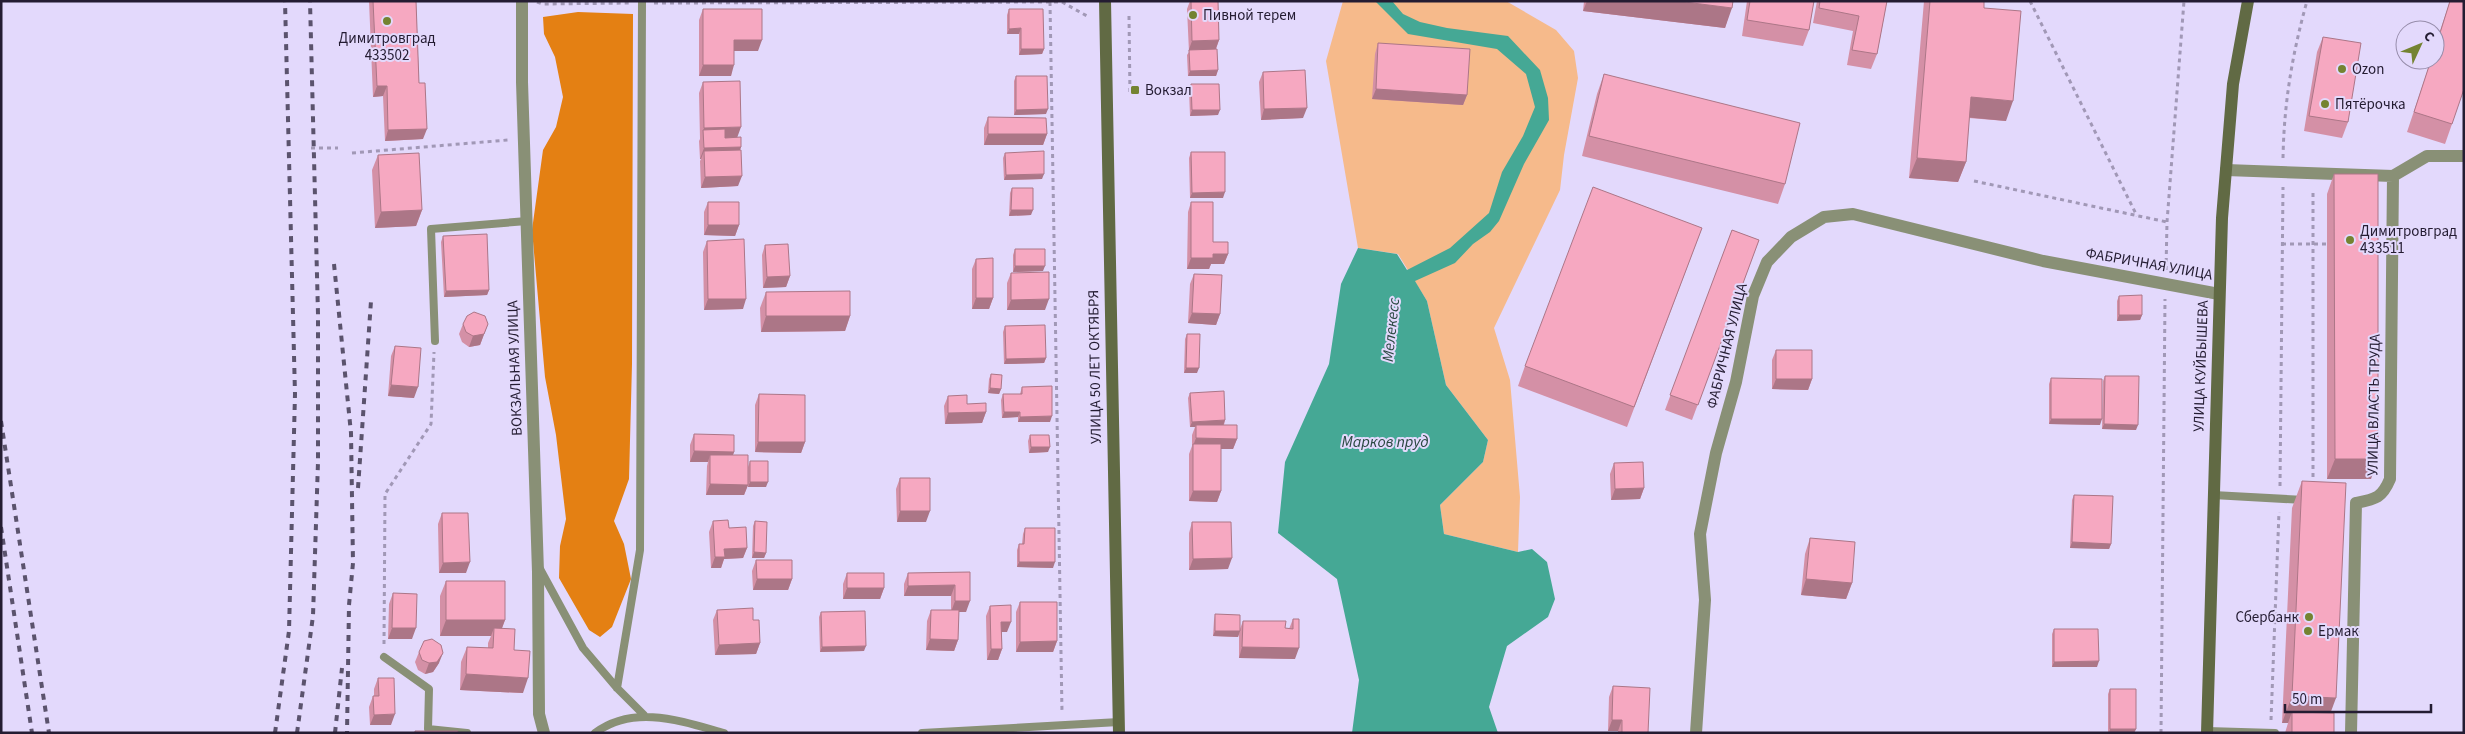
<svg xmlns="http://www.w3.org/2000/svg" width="2465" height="734" font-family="'Source Sans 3',sans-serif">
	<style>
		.green { fill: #f6ba8b }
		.forest { fill: #e48013 }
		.water { fill: #45a895 }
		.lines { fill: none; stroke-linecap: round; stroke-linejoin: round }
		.path { stroke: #a198b6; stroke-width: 3; stroke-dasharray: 4 4; stroke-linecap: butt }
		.lane { stroke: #899076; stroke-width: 8 }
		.street { stroke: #899076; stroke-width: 12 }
		.secondary { stroke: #616a44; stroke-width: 12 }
		.rail { stroke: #5b536d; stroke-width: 4; stroke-dasharray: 6 6; stroke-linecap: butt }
		.wall { fill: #d490a6 }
		.shaded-wall { fill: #ac7687 }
		.building { fill: #f6a8c1; stroke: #ac7687 }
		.poi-dot { fill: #748331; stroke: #e3d9fc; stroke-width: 2 }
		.labels { text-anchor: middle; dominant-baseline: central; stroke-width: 4; stroke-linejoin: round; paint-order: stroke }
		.poi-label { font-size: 15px; fill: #241c32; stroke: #e3d9fc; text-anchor: start }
		.street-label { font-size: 15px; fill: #241c32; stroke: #e3d9fc }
		.water-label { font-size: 16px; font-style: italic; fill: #2b4942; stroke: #e3d9fc }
	</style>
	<rect width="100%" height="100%" fill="#e3d9fc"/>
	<path class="green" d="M1343,1H1506L1556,30L1574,51L1578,78L1564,155L1560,190L1494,328L1510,380L1520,497L1518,552L1444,534L1440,505L1483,462L1488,440L1446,385L1427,301L1398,254L1358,248L1326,61Z"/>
	<path class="forest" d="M578,12L633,14L632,364L629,479L614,521L624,544L631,579L612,627L600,637L589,630L559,578L560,546L566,519L556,435L545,377L532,230L543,150L556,127L563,97L555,57L544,34L543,17Z"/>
	<path class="water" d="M1375,1H1392L1403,14L1420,22L1447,28L1508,36L1540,70L1548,98L1549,120L1524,164L1499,221L1490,232L1473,244L1455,263L1415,281L1427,301L1446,385L1488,440L1483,462L1440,505L1444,534L1518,552L1532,549L1547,562L1555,599L1548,617L1507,646L1489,707L1498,733H1352L1359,680L1337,579L1278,533L1285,462L1329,364L1341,284L1358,248L1397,254L1407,270L1450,248L1489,213L1502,172L1523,136L1535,107L1526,74L1497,49L1408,34Z"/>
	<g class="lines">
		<path class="path" d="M2030,1L2137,216
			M537,2L543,4L631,3
			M1050,2L1062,712
			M654,3L1062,2L1087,16
			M1129,16L1130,96
			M311,148H338
			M352,153L508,140
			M2283,158C2284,103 2292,55 2307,1
			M1974,181L2167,222
			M2282,244H2327
			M2166,270L2167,222L2184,1
			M2313,485V189
			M2280,486L2283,187
			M384,644L385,494L431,424L434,352
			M2271,720L2279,512
			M2161,733L2165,299"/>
		<path class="lane" d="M435,341L431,229L527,221
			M2213,495L2304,500
			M540,569L583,648L617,688L644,715
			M384,657L429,689L428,729L467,733
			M617,688L640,550L642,1
			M2207,731L2275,733
			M595,733C634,704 681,721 724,733
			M922,733L1119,722"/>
		<path class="street" d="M522,1V82L538,572L539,714L544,733
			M2226,170L2393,176L2427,156H2464
			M1696,733L1705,600L1700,534L1716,453L1736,382L1753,296L1767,262L1791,237L1824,217L1853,214L2043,261L2219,294
			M2351,733L2356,503C2376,499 2382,498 2390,479L2393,176"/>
		<path class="secondary" d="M1105,1L1119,733
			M2207,733L2222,218L2233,84L2248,1"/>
		<path class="rail" d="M334,264L351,433L353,563L349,605L347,733
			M1,421L49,733
			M358,488L371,301
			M1,527L32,733
			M275,733L289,631L295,394L285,1
			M297,733L313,616L318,462V314L310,1
			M335,733L342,668"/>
	</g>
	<path class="wall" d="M369,1H416L419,83L423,139L385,141L383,96L373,97Z
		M1190,1H1218L1219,40L1216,49L1218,70L1216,76H1188L1187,55L1189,52L1187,9Z
		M1584,1H1733L1725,28L1583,11Z
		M1747,1H1814L1809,30L1803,46L1742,36Z
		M1817,1H1887L1877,54L1871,69L1847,65L1853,31L1813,23Z
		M1924,1H1984V8L2006,121L1969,118L1966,162L1958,182L1909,178Z
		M2450,1H2464L2452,124L2445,144L2407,132L2431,60H2435V46Z
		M703,9L758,51H734L731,76H699V20Z
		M1009,9L1044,49L1042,54L1019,55V34H1007V15Z
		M2323,37L2348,122L2342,138L2304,131L2317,52Z
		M1378,43L1467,95L1463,105L1372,99L1375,54Z
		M1263,72L1303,118L1261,120L1259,82Z
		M1604,74L1785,184L1778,204L1582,156L1597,94Z
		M1016,76L1046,114L1014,115V81Z
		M703,82L737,137L741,147L740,150L738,186L701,188L700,161L701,159H700L699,141L700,139L699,93Z
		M1191,84L1218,115L1190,116L1189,90Z
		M988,117L1047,134L1043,145H984V128Z
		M1191,152L1223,198H1190L1189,158Z
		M1005,153L1042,179L1004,180L1003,158Z
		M378,155L422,210L416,226L375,228L372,170Z
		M2334,174L2371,479H2327V194Z
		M1012,188L1031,215L1009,216L1010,193Z
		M708,202L739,225L735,236L704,235V212Z
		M1191,202L1213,242L1228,254L1224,264H1211L1209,269H1187L1188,212Z
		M1702,228L1627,427L1518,386L1525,366Z
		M1732,230L1759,240L1692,420L1665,410Z
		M443,236L489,290L487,295L444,297L441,242Z
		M707,241L743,309L704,310L703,252Z
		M765,245L790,276L786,287L763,288L762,255Z
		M1015,249L1043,271L1013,272V255Z
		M976,259L993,298L989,309H972V269Z
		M1011,273L1045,310H1007V283Z
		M1194,274L1220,314L1216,325L1188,323L1190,284Z
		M766,292L850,316L845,331L761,332L760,308Z
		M2119,296L2142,315L2140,320L2117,321V301Z
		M463,324L484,334L480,345L469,347L462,342L459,334Z
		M1005,326L1046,358L1044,363L1004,364L1003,332Z
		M1187,334L1197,373H1184L1185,339Z
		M395,346L414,398L388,396L391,356Z
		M1776,350L1812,379L1808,390L1772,389V360Z
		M991,374L1001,389L999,394L988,393L989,379Z
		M2105,376L2136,430L2102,429L2103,381Z
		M2051,378L2100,425L2049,424V384Z
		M1022,387L1050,422H1018V417L1002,418L1001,400L1003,394H1020Z
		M1190,393L1225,420L1224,425L1237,439L1233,449H1221V491L1217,502L1189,501V454L1192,446V435L1195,427H1190L1188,398Z
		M759,394L805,442L801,453L755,452V405Z
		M948,396L986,412L982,423L945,424L944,406Z
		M694,434L734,452L733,455L748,485L744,495H706L707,466L708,462H690V445Z
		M1030,435L1048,452L1029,453L1028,441Z
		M750,461L766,487H748V467Z
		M1614,463L1644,488L1640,499L1611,500L1610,474Z
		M900,478L926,522H897L896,489Z
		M2302,481L2330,713L2334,733H2285L2288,723H2282L2292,508Z
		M2074,495L2111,544L2109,549L2070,548L2072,500Z
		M442,513L466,573H439L438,524Z
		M713,521L729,528L747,548L743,558L724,559L721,568H711L709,532Z
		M755,521L766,553L764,558H752L753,526Z
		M1192,522L1228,569L1189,570V533Z
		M1025,528L1053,568L1017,567V550L1019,544H1022L1023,534Z
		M1810,538L1852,583L1846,599L1801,595L1805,554Z
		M756,560L792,579L788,590H753L752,571Z
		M970,572L966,612H959L958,640L954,651L926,650L927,621L931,610H951V596H904V584L908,573Z
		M847,573L884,588L880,599H843V584Z
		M446,581L505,620L502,628L514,650L523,693L460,690L461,662L467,647L488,648V643L491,636H440V596Z
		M393,593L412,639H388L389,604Z
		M1020,602L1057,641L1053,652H1016V612Z
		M990,606L1007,632H1002V649L998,660H987L986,616Z
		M717,610L753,620L760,643L756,654L715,655L713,620Z
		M821,612L864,651L820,652L819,617Z
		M1215,614L1240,629L1243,621L1285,628L1289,629L1293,619L1295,659L1239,658V634L1238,637L1213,636L1214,620Z
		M2054,629L2097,667H2052V634Z
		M419,652L439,663L433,672L425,674L418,670L415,662Z
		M378,678L391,725H370L369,707L373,696H374V689Z
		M1613,686L1648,733H1618V731H1608L1609,697Z
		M2110,689L2136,729L2134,733H2108V694Z"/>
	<path class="shaded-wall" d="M1587,1H1677L1732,8L1725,28L1583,11Z
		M1021,28L1019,34H1007L1009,29Z
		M734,40H762L758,51H731Z
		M1219,40L1215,51L1189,50L1188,52L1192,41Z
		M1021,49H1044L1042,54L1019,55Z
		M703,65H734L731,76H699Z
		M1218,70L1216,76H1188L1190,71Z
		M377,86H387L383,96L373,97Z
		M1376,89L1467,95L1463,105L1372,99Z
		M1971,97L2013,101L2006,121L1964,117Z
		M1307,108L1303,118L1261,120L1264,109Z
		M1048,109L1046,114L1014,115L1016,110Z
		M1192,110H1220L1218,115L1190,116Z
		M741,127L737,138L704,139L703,131L704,128Z
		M427,129L423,139L385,141L388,130Z
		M988,134H1047L1043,145H984Z
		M741,147L737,158L704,151L701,159H700L704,148Z
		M1917,158L1966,162L1958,182L1909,178Z
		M1044,174L1042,179L1004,180L1006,175Z
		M742,176L738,186L701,188L705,177Z
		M1225,192L1223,198H1190L1192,193Z
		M422,210L416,226L375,228L381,212Z
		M1011,210H1033L1031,215L1009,216Z
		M708,225H739L735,236L704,235Z
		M1213,254H1228L1224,264H1211L1209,269H1187L1191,258Z
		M1015,266H1045L1043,271L1013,272Z
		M790,276L786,287L763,288L767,277Z
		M489,290L487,295L444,297L446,291Z
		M976,298H993L989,309H972Z
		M708,299H746L743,309L704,310Z
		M1049,299L1045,310H1007L1011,300Z
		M1192,313L1220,314L1216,325L1188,323Z
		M2119,315H2142L2140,320L2117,321Z
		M766,316H850L845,331L761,332Z
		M488,324L480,345L469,347L473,336Z
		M1046,358L1044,363L1004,364L1006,359Z
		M1186,368H1199L1197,373H1184Z
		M1776,379H1812L1808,390L1772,389Z
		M391,385L418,387L414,398L388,396Z
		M990,388L1001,389L999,394L988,393Z
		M986,412L982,423L945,424L948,413Z
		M1004,412H1020L1018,417L1002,418Z
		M1052,416L1050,422H1018L1020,417Z
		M2051,419H2102L2100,425L2049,424Z
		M1225,420L1223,426L1196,425L1195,427H1190L1192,422Z
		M2104,424L2138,425L2136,430L2102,429Z
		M1196,438L1237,439L1233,449H1193V446Z
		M758,442H805L801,453L755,452Z
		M1031,447H1050L1048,452L1029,453Z
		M694,451L734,452L730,463L710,455L708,462H690Z
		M2335,459H2378L2371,479H2327Z
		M750,482H768L766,487H748Z
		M710,484L748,485L744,495H706Z
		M1644,488L1640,499L1611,500L1615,489Z
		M1193,491H1221L1217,502L1189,501Z
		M900,511H930L926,522H897Z
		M2072,542L2111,544L2109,549L2070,548Z
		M747,548L743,558L724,559L721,568H711L715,557L724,549Z
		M754,552L766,553L764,558H752Z
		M1232,558L1228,569L1189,570L1193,559Z
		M470,562L466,573H439L443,563Z
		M1019,562H1055L1053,568L1017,567Z
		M757,579H792L788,590H753Z
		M1806,579L1852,583L1846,599L1801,595Z
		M955,585L951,596H904L908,586Z
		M847,588H884L880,599H843Z
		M955,601H970L966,612H951Z
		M446,620H505L499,636L494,628L491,636H440Z
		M1001,622H1011L1007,632H998Z
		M392,628H416L412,639H388Z
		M1215,631H1240L1238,637L1213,636Z
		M930,639L958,640L954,651L926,650Z
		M1057,641L1053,652H1016L1020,642Z
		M760,643L756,654L715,655L719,645Z
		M866,646L864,651L820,652L822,647Z
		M1242,647L1299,648L1295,659L1239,658Z
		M991,649H1002L998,660H987Z
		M443,653L439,663L433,672L425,674L429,663Z
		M2099,661L2097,667H2052L2054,662Z
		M466,674L528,678L523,693L460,690Z
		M2292,696L2336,698L2326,725L2292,712L2288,723H2282Z
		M395,714L391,725H370L374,715Z
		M1612,720H1622L1618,731H1608Z
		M2110,729H2136L2134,733H2109Z"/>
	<path class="building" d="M373,1H416L419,83H425L427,129L388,130L387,86H377Z
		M1191,1H1218L1219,40L1192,41Z
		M1677,1H1733L1732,8Z
		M1750,1H1814L1809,30L1747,20Z
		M1820,1H1887L1877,54L1852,50L1859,16L1819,8Z
		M1930,1H1984V8L2021,11L2013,101L1971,97L1966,162L1917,158Z
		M2450,1H2464V89L2452,124L2414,112L2431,60H2435V49Z
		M703,9H762V40H734V65H703Z
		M1009,9H1043L1044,49H1021V28L1009,29Z
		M2323,37L2361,43L2348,122L2309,116Z
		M1378,43L1470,49L1467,95L1376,89Z
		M1217,49L1218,70L1190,71L1189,50Z
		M1305,70L1307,108L1264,109L1263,72Z
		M1604,74L1800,123L1785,184L1589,136Z
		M1016,76H1047L1048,109L1016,110Z
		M740,81L741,127L704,128L703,82Z
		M1191,84H1219L1220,110H1192Z
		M988,117L1046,118L1047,134H988Z
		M725,129V138L741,137V147L704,148L703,130Z
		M741,150L742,176L705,177L704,151Z
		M1044,151V174L1006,175L1005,153Z
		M1191,152H1225V192L1192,193Z
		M419,153L422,210L381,212L378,155Z
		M2334,174H2378V459H2335Z
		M1593,187L1702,228L1634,407L1525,366Z
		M1012,188H1033V210H1011Z
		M708,202H739V225H708Z
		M1191,202H1213V242H1228V254H1213V258H1191Z
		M1732,230L1759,240L1698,405L1670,395Z
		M487,234L489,290L446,291L443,236Z
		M744,239L746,299H708L707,241Z
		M788,244L790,276L767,277L765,245Z
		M1015,249H1045V266H1015Z
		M993,258V298H976V259Z
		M1049,272V299L1011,300V273Z
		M1194,274L1222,275L1220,314L1192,313Z
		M850,291V316H766V292Z
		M2142,295V315H2119V296Z
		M474,312L485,316L488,324L484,334L473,336L466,332L463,324L467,316Z
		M1045,325L1046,358L1006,359L1005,326Z
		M1187,334H1200L1199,368H1186Z
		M395,346L421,348L418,387L391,385Z
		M1776,350H1812V379H1776Z
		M991,374L1002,375L1001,389L990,388Z
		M2105,376H2139L2138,425L2104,424Z
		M2051,378L2102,379V419H2051Z
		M1052,386V416L1020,417V412H1004L1003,394H1022V387Z
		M1224,391L1225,420L1192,422L1190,393Z
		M759,394L805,395V442H758Z
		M967,395V404L986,403V412L948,413V396Z
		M1196,425H1237V439L1196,438Z
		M694,434L734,435V452L694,451Z
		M1030,435H1049L1050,447H1031Z
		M1193,444H1221V491H1193Z
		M710,455H748V485L710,484Z
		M750,461H768V482H750Z
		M1643,462L1644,488L1615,489L1614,463Z
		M900,478H930V511H900Z
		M2302,481L2346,483L2336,698L2292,696Z
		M2074,495L2113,496L2111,544L2072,542Z
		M442,513H468L470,562L443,563Z
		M728,520L729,528L746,527L747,548L724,549L725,557H715L713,521Z
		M755,521L767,522L766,553L754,552Z
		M1192,522H1231L1232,558L1193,559Z
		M1025,528H1055V562H1019V544H1024Z
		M1810,538L1855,542L1852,583L1806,579Z
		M756,560H792V579H757Z
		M970,572V601H955V585L908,586V573Z
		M847,573H884V588H847Z
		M446,581H505V620H446Z
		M393,593L417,594L416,628H392Z
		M1020,602H1057V641L1020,642Z
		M1011,605V622H1001L1002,649H991L990,606Z
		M753,608V620H759L760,643L719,645L717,610Z
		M931,610H959L958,640L930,639Z
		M865,611L866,646L822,647L821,612Z
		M1215,614L1240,615V631H1215Z
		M1293,619H1299V648L1242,647L1243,621H1286L1285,628L1293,629Z
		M494,628L515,629L514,650L530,651L528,678L466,674L467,647L493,648Z
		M2054,629H2098L2099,661L2054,662Z
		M432,639L441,645L443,653L437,662L429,663L422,660L419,652L424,641Z
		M378,678H394L395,714L374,715L373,696H379Z
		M1613,686L1650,688L1648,733H1622V720H1612Z
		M2110,689H2136V729H2110Z
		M2292,712L2334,713V733H2292Z
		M415,731H458V733H415Z"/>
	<g class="poi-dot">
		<circle cx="1193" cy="15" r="5"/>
		<circle cx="387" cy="21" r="5"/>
		<circle cx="2342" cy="69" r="5"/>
		<rect x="1130" y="85" width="10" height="10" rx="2.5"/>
		<circle cx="2325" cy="104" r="5"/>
		<circle cx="2350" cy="240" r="5"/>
		<circle cx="2309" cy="617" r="5"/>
		<circle cx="2308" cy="631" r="5"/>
	</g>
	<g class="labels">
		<g class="poi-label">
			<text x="1203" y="15">Пивной терем</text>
			<text x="387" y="38" text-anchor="middle">Димитровград<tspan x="387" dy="17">433502</tspan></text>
			<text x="2352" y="69">Ozon</text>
			<text x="1145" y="90">Вокзал</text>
			<text x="2335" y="104">Пятёрочка</text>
			<text x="2360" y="231">Димитровград<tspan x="2360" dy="17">433511</tspan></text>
			<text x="2299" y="617" text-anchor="end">Сбербанк</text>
			<text x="2318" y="631">Ермак</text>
		</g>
		<g class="street-label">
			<text transform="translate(2149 264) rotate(10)">ФАБРИЧНАЯ УЛИЦА</text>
			<text transform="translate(1727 346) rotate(-76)">ФАБРИЧНАЯ УЛИЦА</text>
			<text transform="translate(2201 366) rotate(-88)">УЛИЦА КУЙБЫШЕВА</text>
			<text transform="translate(1095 367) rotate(-91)">УЛИЦА 50 ЛЕТ ОКТЯБРЯ</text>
			<text transform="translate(515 368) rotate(-92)">ВОКЗАЛЬНАЯ УЛИЦА</text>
			<text transform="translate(2374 405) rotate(-89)">УЛИЦА ВЛАСТЬ ТРУДА</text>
		</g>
		<g class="water-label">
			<text transform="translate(1391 330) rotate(-84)">Мелекесс</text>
			<text x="1385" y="442">Марков пруд</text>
		</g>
	</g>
	<rect width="2465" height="734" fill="none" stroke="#241c32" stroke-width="5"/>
	<g transform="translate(2420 45) rotate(46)"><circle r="24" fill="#e3d9fc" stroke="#978dab"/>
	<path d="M0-4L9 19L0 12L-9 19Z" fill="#748331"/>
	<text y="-8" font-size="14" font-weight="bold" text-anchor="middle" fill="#241c32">С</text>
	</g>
	<path d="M2285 704v8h146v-8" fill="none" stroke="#241c32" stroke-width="2.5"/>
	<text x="2292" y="704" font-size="15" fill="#241c32" stroke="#e3d9fc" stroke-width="4" paint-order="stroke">50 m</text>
</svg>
